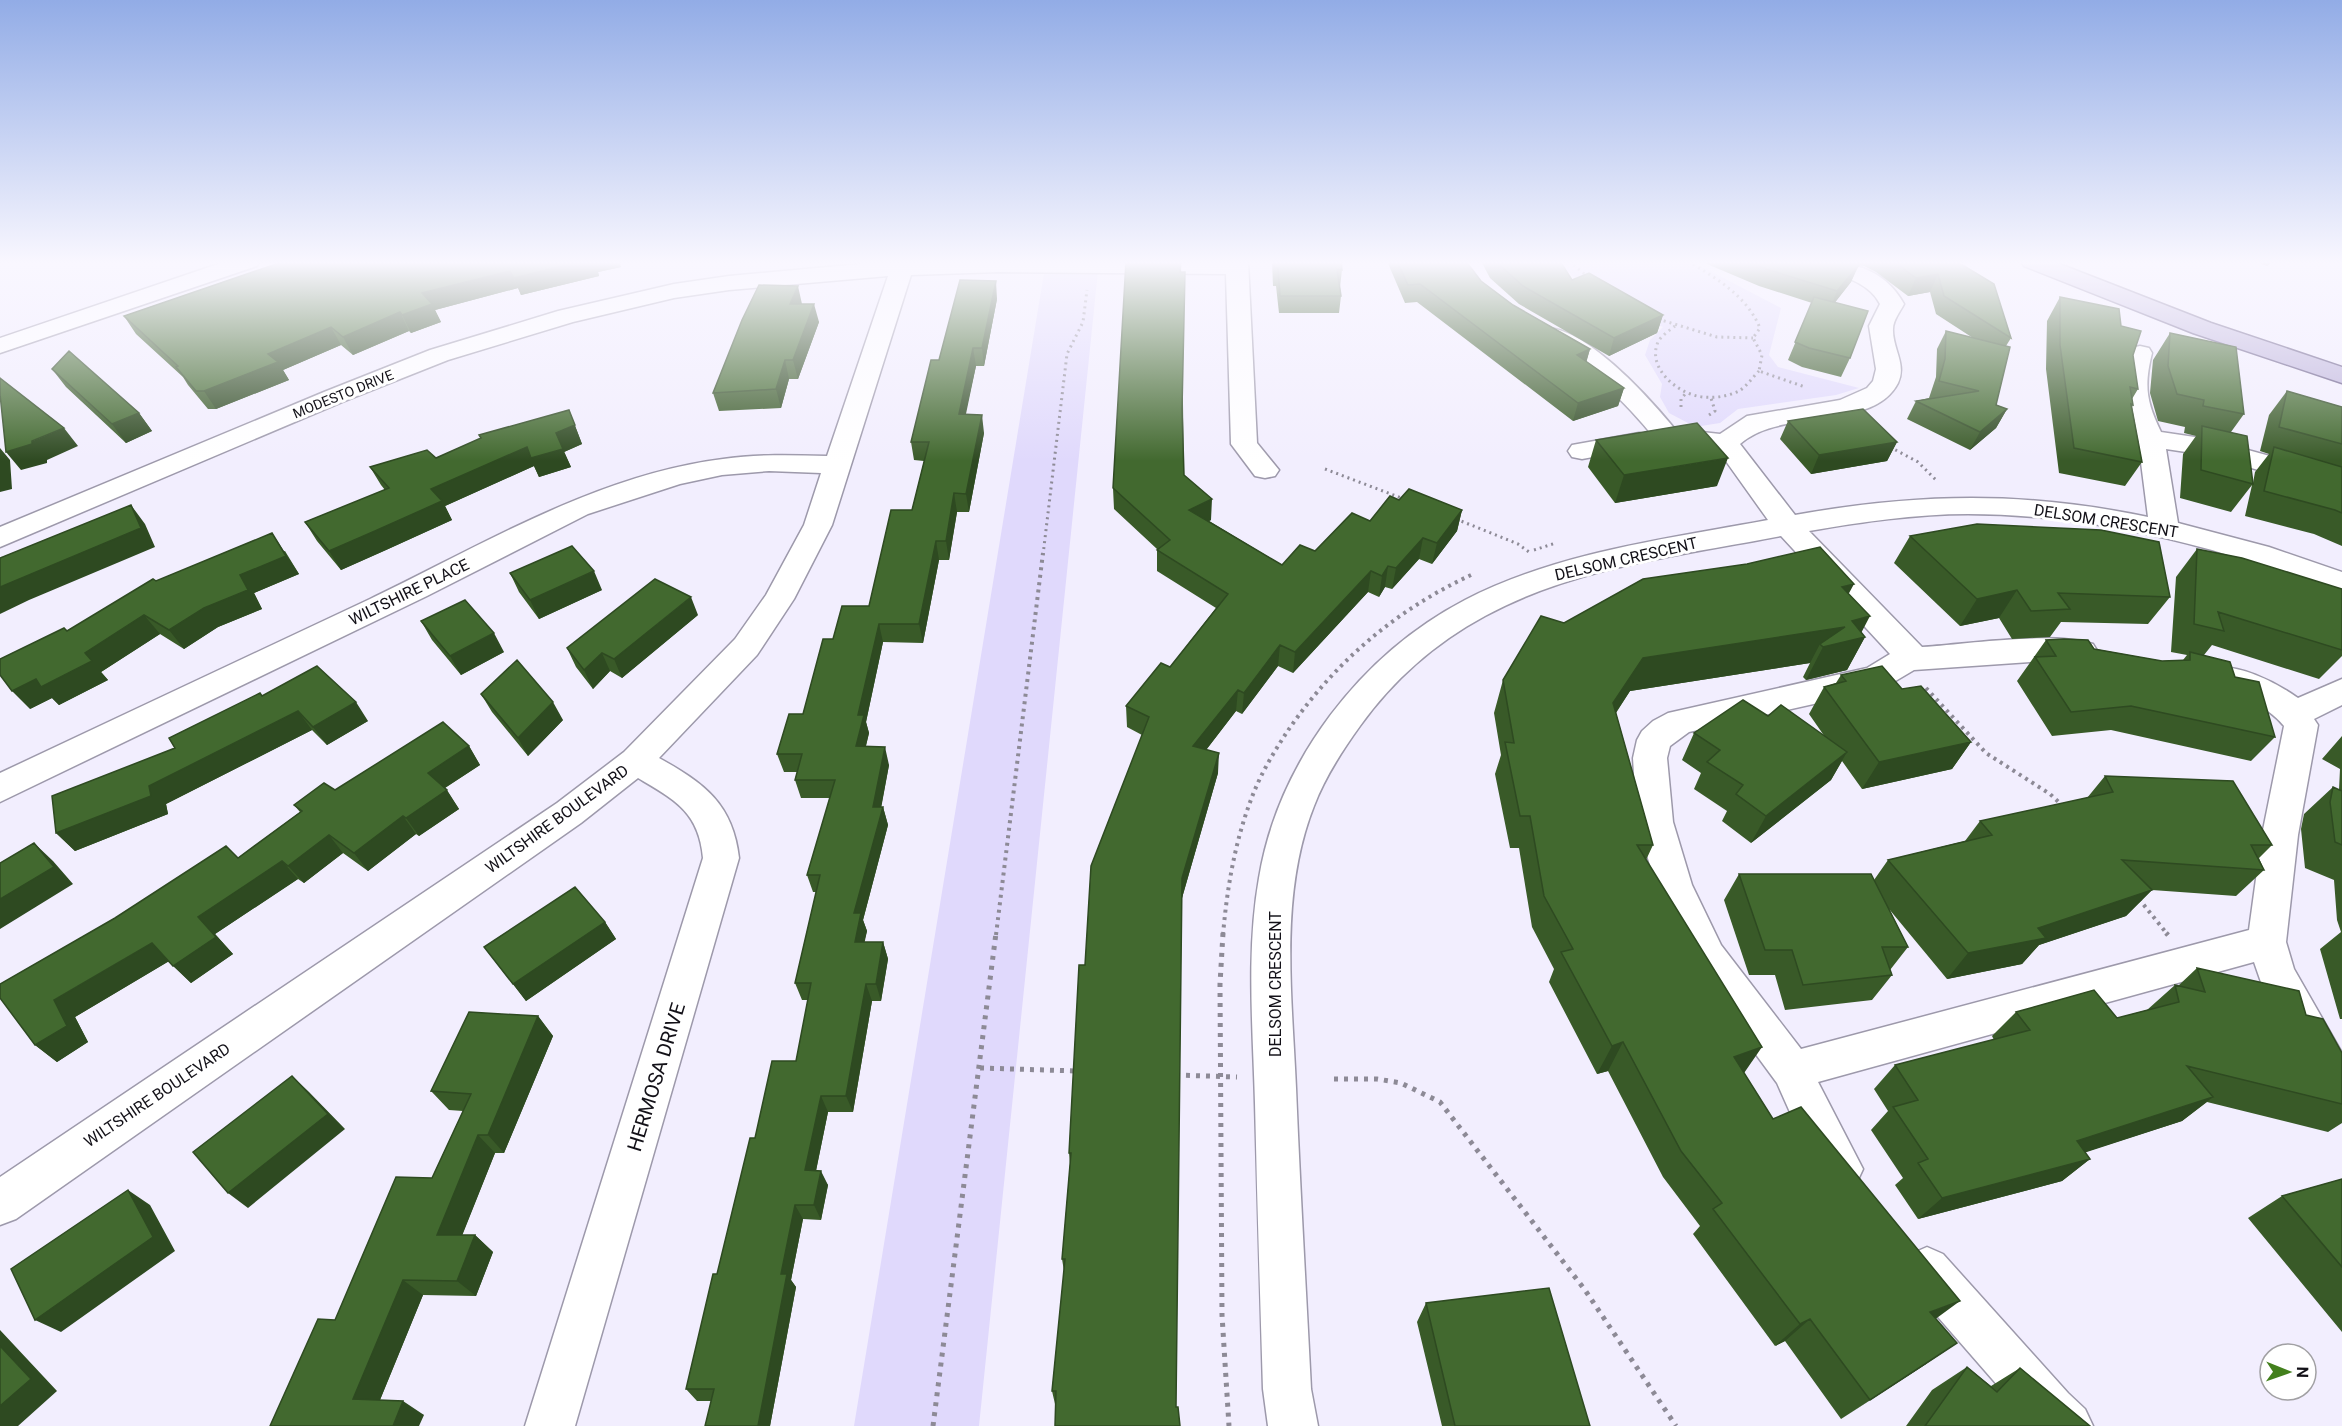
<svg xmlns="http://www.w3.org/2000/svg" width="2342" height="1426" font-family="Roboto,sans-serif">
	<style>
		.green { fill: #e0d9fc }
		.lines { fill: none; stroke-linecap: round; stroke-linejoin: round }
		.minor-casing { stroke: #9d99ab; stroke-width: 3 }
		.major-casing { stroke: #685c88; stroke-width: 3 }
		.path-far2 { stroke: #8d8a96; stroke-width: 3; stroke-dasharray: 2 4; stroke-linecap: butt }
		.path-far1 { stroke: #8d8a96; stroke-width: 4; stroke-dasharray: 3 4.5; stroke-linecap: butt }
		.path { stroke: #8d8a96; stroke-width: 5; stroke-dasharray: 4 6; stroke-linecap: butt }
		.minor { fill: #fff; fill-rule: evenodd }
		.major { fill: #bfb5dc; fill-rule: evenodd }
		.wall { fill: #395a28 }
		.shaded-wall { fill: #2e4a21 }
		.building { fill: #42692f; stroke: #2e4a21; stroke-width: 1.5 }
		.labels { text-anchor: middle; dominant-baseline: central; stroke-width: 6; stroke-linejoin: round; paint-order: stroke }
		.far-street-label { font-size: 14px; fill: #131118; stroke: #fff }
		.street-label { font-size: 16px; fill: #131118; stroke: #fff }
		.near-street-label { font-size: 20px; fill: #131118; stroke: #fff }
	</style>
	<rect width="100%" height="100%" fill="#f2eefe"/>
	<path class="green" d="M1046,261H1099L979,1426H854Z
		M1557,261H1691L1781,308L1769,355L1778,367L1859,388L1836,395L1738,409L1720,423L1701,426L1688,423L1669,413L1660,397L1662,384L1645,355L1650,340L1663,327L1616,308L1582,285Z"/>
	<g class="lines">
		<g class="minor-casing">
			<path id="minor" d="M227,261H260L257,266L0,353V338Z
				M893,261H1248L1257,443L1279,470L1275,476L1265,478L1255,476L1231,444L1226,274L999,272L911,275L832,525L794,599L757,655L659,758C704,783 733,804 739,858L575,1426H525L703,858C699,812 675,800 638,778L581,823L16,1219L0,1225V1177L557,803L624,752L735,639L766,595L804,525L821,473L769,471L722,475L680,484L588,514L427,596L0,802V773C123,715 246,657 370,599C483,545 596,475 723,459C757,454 792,455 827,456L888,276L729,290L674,298L573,322L448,360L342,402L0,547V527L324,392L430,350L558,311L674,284L729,276Z
				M1809,261C1848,261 1883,266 1904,304C1900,312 1893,320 1893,329C1892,348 1907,364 1898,383C1873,432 1781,407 1740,444L1795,515C1918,493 2025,491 2148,517L2138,439L2125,412L2120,380L2131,348L2140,346L2149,348L2152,353C2144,386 2146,401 2161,432L2208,439L2342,476V494L2206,455L2166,449L2178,523L2269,547L2342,572V593C2298,581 2256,563 2212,550C2133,528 2050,514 1968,514C1915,514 1862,522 1809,531L1922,647C1969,644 2049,631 2093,644L2098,652L2093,660L2082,663L2046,661L1914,670L1887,686L1876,690L1689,732L1670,746L1667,758L1673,822L1692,885L1721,945L1801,1049L2249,930L2262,835L2284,726C2265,703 2237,694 2210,685L2205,677L2210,669C2235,661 2277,683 2298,698L2342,679V705L2314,719L2318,725L2298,835L2286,942L2294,969L2342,1053V1113L2327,1107L2262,985L2254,962L1818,1082L1863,1169L1856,1184L1841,1190L1826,1184L1813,1164L1777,1083L1693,969L1688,957L1656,885L1637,822L1633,758L1637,740L1642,731L1653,721L1668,713L1867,668L1890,654L1781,536C1682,555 1575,567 1485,616C1435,643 1393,680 1360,726C1342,751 1325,777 1314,806C1279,894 1292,995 1296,1088C1300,1188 1306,1289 1311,1389L1318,1426H1268L1263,1389C1260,1294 1257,1199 1255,1103C1253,1029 1246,951 1259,878C1278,762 1361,654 1465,600C1558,552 1666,539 1768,520L1718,450L1658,442C1622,398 1590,367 1540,339L1537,334L1540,329C1580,319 1652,401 1675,429L1720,434L1747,416L1840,400L1867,388L1873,381L1876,369L1869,326L1880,304C1868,280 1835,274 1812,266Z
				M1639,433L1648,435L1652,441L1648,447L1582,459L1572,457L1568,451L1572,445Z
				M1927,1247L1943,1254L2068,1393L2085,1409L2093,1426H2033L1911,1286L1904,1270L1911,1254Z"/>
		</g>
		<g class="major-casing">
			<path id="major" d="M2021,261H2052L2211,323L2342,367V383L2193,333L2024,266Z"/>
		</g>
		<path class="path-far2" d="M1569,261L1588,277
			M1688,261C1717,279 1746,295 1760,328L1753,338L1762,355L1759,371L1805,387
			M1658,319L1717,337L1753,338
			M1675,326C1670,330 1661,336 1658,342C1647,367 1675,391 1697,396C1711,399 1726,397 1739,391C1746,387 1753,377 1759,371
			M1681,407V399L1686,393
			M1709,415L1715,411L1711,398
			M1890,447L1918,462L1937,481
			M1325,469L1404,499
			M1456,519L1518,544L1529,552
			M1534,550L1556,543
			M1043,555L1067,354L1083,322L1087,290"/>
		<path class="path-far1" d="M1926,688L1986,753L2050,794L2064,807
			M2139,899L2168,935
			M996,935L1043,553
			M1223,935C1227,888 1235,841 1252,797C1261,773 1275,750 1289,729C1336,661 1396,610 1471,575"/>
		<path class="path" d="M1223,933L1220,984L1222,1315L1229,1426
			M2166,933L2168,935
			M980,1068L1078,1071
			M1176,1075L1237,1077
			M1334,1079H1377L1401,1083L1440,1102L1585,1290L1676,1426
			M933,1426L996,933"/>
		<use href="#minor" class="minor"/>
		<use href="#major" class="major"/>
	</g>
	<path class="wall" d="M285,261L621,267L598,272L599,276L521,295L518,288L435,310L441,322L411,333L409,331L353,355L341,345L283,370L289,380L216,409H208L188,385L183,377L136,334L124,316Z
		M1181,261L1184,475L1211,520L1209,521L1282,565L1315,551L1370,521L1399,500L1462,510L1457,531L1432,564L1419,559L1392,589L1385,587L1379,597L1368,592L1293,673L1278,666L1242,714L1236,711L1206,750L1218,773L1182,898L1055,1404L1052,1391L1064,1271L1062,1259L1070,1164L1069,1153L1085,965L1142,735L1127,727L1126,706L1170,667L1216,608L1157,571V549L1114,509L1113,488Z
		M1272,261H1341L1342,270L1340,287L1341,296L1339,313H1279L1276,286H1273Z
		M1387,261H1466L1468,264L1481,281L1513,305L1590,349L1586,362L1624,388L1618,406L1573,421L1417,302L1405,303Z
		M1481,261H1560L1572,280L1663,315L1657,333L1609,356L1519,304L1490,278Z
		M1700,261H1956L2011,338L2006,346L1996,405L2007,409L1996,428L1970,450L1907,419L1916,401L1929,398L1936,377L1937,349L1946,331L1973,338L1936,314L1930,292L1908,296L1876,272L1864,266L1858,265L1851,282L1835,302L1850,358L1841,377L1802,367L1788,360L1812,303L1759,286Z
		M2254,261H2274L2267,266Z
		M2060,297L2121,326L2133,355L2138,389L2132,399L2133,405L2132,407L2142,462L2125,486L2059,473L2046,369L2047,321Z
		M997,299L984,366H976L965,415L984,433L969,512H957L949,560H939L923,643L883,642L866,722L869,733L866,746L889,765L881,807H883L888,825L863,920L867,931L864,942H883L888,959L881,1001H872L853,1112H828L816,1171L828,1185L821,1220L803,1219L791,1280L796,1287L770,1426H705L711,1401H697L686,1389L717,1274L755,1138L796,1061L808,1000H802L795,983L816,892H813L807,875L830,798H801L795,780L797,772H784L777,754L803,714L833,639L869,606L912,510L924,461L914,460L911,442L939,360Z
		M802,304L819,322L798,379H789L781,408L719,411L713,393Z
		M2170,333L2244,414L2231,432L2253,483L2255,472L2269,454L2260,451L2269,415L2287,391L2342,407V546L2314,534L2245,516L2252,485L2231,512L2180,498L2183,454L2196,436L2184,433L2185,427L2158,421L2150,393L2153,360Z
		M52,369L139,413L152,431L126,443L66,387Z
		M569,410L582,444L564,452L571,467L539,477L534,466L445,506L452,520L386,550L341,570L317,541L305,522L385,490L381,485L370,467L436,458Z
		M1788,421L1897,442L1887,461L1811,474L1780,439Z
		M1596,440L1717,486L1615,503L1588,467Z
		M1910,536L2170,597L2148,624L2061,622L2050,637L2012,639L1999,618L1960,626L1894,563Z
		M2197,549L2342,589V656L2319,679L2212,645L2204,655L2235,677L2275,737L2251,761L2111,730L2052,736L2017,681L2046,640L2162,661L2183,660L2187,655L2171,652L2176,577Z
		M285,551L299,574L254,593L262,609L218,627L184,649L160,634L101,672L108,680L59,705L52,698L30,709L67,631L156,581Z
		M510,573L602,590L539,619L519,592Z
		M1849,594L1861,633L1865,637L1847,670L1806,680L1803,677L1810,663L1630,691L1616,713L1653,845L1646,860L1744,1073L1773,1119L1936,1319L1926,1364L1841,1419L1785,1341L1775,1346L1693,1234L1700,1226L1663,1177L1608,1071L1597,1074L1549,982L1554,969L1532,927L1519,848H1510L1495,774L1501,755L1494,713L1503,680L1564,623Z
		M698,615L622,678L610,671L593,689L576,667L567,648Z
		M421,621L504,652L461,675L432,640Z
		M1841,675L1902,689L1971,742L1952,769L1862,789L1842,761L1831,780L1751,843L1722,821L1727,811L1694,789L1701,773L1682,760L1694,733L1768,716L1825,737L1809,714L1824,687L1836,683Z
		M481,694L563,720L528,756L492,712Z
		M263,696L368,721L327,745L312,730L166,804L168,814L75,851L56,833L175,748Z
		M2342,736V1019H2340L2320,949L2341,932L2337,920L2334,880L2305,868L2301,829L2304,814L2333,787L2339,790L2340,769L2322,759Z
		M469,746L480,765L445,788L459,809L419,836L416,834L368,871L343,853L304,883L298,879L215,934L233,954L191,983L169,961L75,1017L88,1042L57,1062L35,1045L238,858L300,812L294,805Z
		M2105,776L2272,845L2259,858L2264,870L2236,896L2152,890L2126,916L2039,945L2022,964L1947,979L1889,909L1908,947L1890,970L1892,975L1872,1000L1785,1010L1775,975H1749L1724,900L1739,874L1874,880L1888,860L1965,841L1980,821L2087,798Z
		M605,922L616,939L526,1001L484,947Z
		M2197,968L2306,1015L2342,1053V1123L2328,1132L2207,1102L2182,1121L2085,1152L2090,1159L2062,1181L1918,1219L1895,1185L1903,1178L1871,1130L1888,1111L1874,1089L1895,1065L1994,1040L1992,1036L2016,1012L2117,1018L2147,1010L2175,985L2178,986Z
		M538,1016L553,1036L504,1153H495L462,1235H475L493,1252L476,1296L423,1295L380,1400L424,1415L270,1426L335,1320L432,1178L463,1111L449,1110L431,1091Z
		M2342,1179V1332L2248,1218L2282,1196Z
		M1426,1303L1590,1426H1442L1417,1322Z
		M1967,1367L1991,1386L2020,1368L2090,1426H1906L1932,1390Z"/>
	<path class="shaded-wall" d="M582,261H619L621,267L598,272L599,276L521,295L514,278Z
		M1859,265L1851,282L1830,309L1837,291Z
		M510,271L518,288L435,310L441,322L411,333L402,315L422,293Z
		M1938,274L1930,292L1908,296L1916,278Z
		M996,281L997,299L984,366L982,348Z
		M798,286L802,304H790Z
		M814,304L819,322L798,379L793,360Z
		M400,312L409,331L353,355L343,337Z
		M1663,315L1657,333L1609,356L1614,338Z
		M331,327L341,345L283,370L289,380L216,409L204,391L268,354Z
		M973,348L976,366L962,433L959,414Z
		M1590,349L1585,367L1577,355Z
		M785,360L789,379L781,408L776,389Z
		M1624,388L1618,406L1573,421L1578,403Z
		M2007,409L1996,428L1970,450L1980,432Z
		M569,410L582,444L564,452L556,433Z
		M139,413L152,431L126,443L112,424Z
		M982,415L984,433L969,512L966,494Z
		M64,428L78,446L47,460V463L21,470L6,452Z
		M1897,442L1887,461L1811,474L1819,455Z
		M527,447L563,449L571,467L539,477L534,466L445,506L452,520L386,550L341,570L329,551L431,489Z
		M0,448L10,460L12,489L0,492Z
		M1728,458L1717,486L1615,503L1624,475Z
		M954,493L957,512L949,560L946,541Z
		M1212,499L1211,520L1189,531V510Z
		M131,505L145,524L155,547L29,600L0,614V587Z
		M1462,510L1457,531L1432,564L1437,543Z
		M272,533L299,574L254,593L262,609L218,627L184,649L169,630Z
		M1423,538L1419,559L1392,589L1396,568Z
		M936,541L939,560L923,643L919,624Z
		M1388,566L1385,587L1379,597L1382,576Z
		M594,571L602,590L539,619L530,600Z
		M1371,571L1368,592L1293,673L1295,652Z
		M1854,584L1836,617L1842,587Z
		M2017,590L1999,618L1960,626L1977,599Z
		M691,597L698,615L622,678L614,659Z
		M144,615L160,634L101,672L108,680L59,705L52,698L30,709L12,691L85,653Z
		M1870,616L1858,639L1865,637L1847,670L1806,680L1823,647L1820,644L1810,663L1630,691L1601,735L1613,703L1643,658L1852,621Z
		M879,624L883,642L866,722L869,733L861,765L856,746L858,715Z
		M494,633L504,652L461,675L450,656Z
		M1280,645L1278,666L1242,714L1244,693Z
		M602,653L610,671L593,689L584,670Z
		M1238,690L1236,711L1193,767V746Z
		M356,702L368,721L327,745L313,727Z
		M553,702L563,720L528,756L518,738Z
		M298,711L312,730L166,804L168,814L75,851L56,833Z
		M1971,742L1952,769L1862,789L1879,762Z
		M469,746L480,765L440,791L428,773Z
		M885,747L889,765L878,825L873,807Z
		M1847,752L1831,780L1751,843L1766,816Z
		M1219,753L1218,773L1182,898V878Z
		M447,790L459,809L419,836L406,818Z
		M883,807L888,825L863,920L867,931L861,959L855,942L854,913Z
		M403,816L416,834L368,871L354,853Z
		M329,835L343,853L304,883L288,866Z
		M34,843L53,861L73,884L0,929V899Z
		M282,861L298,879L215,934L233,954L191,983L173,966L198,917Z
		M2152,890L2126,916L2039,945L2022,964L1947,979L1968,953L2038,928Z
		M605,922L616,939L526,1001L513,984Z
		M883,942L888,959L881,1001L876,984Z
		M152,943L171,960L75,1017L88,1042L57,1062L35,1045L54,1000Z
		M866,984L872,1001L853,1112L846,1096Z
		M538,1016L553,1036L504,1153L488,1135Z
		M1623,1042L1608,1071L1597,1074L1612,1046Z
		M1762,1047L1742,1076L1734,1057Z
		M292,1076L309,1092L345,1129L248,1208L228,1193Z
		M821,1096L828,1112L813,1185L805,1170Z
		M2213,1097L2182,1121L2050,1164L2077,1141Z
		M478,1135L495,1153L456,1251L437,1235Z
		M2090,1159L2062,1181L1918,1219L1942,1198Z
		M821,1171L828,1185L821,1220L814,1205Z
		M128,1190L150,1205L175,1251L61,1332L35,1320Z
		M795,1205L803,1219L791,1280L796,1287L770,1426H758L781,1274Z
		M475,1235L493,1252L476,1296L457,1281Z
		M403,1280L423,1295L375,1412L353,1399Z
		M1960,1301L1930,1323V1312Z
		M1810,1319L1785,1341L1775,1346L1800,1324Z
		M0,1330L57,1391L18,1426H0Z
		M1957,1343L1926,1364L1841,1419Z
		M403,1401L424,1415L419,1426H393Z"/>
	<path class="building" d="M285,261H582L514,278L510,271L422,293L432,304L402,315L400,312L343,337L331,327L268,354L278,362L204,391H196L176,367L178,366L124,316Z
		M1126,261H1181L1180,272H1185L1182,409L1184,475L1212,499L1189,510L1282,565L1300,545L1315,551L1352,513L1370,521L1390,496L1399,500L1409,489L1462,510L1437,543L1423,538L1396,568L1388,566L1382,576L1371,571L1295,652L1280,645L1244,693L1238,690L1193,746L1219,753L1182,878L1176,1407H1178L1180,1426H1055L1056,1391H1052L1065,1259H1062L1071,1153H1069L1079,965H1085L1091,866L1149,717L1126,706L1161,663L1170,667L1228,594L1157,550L1170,540L1113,488Z
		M1274,261H1341L1342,270L1337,269L1341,296H1280L1278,268H1274Z
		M1397,261H1466L1468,264L1481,281L1513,305L1590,349L1577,355L1624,388L1578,403L1420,284L1408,285Z
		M1495,261H1560L1572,280L1589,273L1663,315L1614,338L1523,286Z
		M1747,261H1848L1859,265L1837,291L1766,269Z
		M1893,261H1956L1994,284L2011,338L1944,296L1938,274L1916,278Z
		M960,280L996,281L982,348H973L959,414L982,415L966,494L954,493L946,541H936L919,624H879L858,715H864L856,746L885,747L873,807H883L854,913H861L855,942H883L876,984H866L846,1096H821L805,1170L821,1171L814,1205H795L781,1274H787L758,1426H705L714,1389H686L713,1274H717L750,1138H755L772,1061H796L811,983H795L820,875H807L835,780H795L802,754H777L789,714H803L823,639H833L842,606H869L891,510H912L929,442H911L931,360H939Z
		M759,285L798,286L790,304H814L793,360H785L776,389L713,393L742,320Z
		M1814,297L1868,311L1850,358L1809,348L1795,342Z
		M2060,297L2119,309L2121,326L2141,331L2133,355L2138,389L2130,387L2133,405L2131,404L2142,462L2074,448L2060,345Z
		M1946,331L2010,347L1996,405L2007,409L1980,432L1916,401L1979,391L1939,381L1945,359Z
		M2170,333L2236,347L2244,414L2203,406L2204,400L2177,394L2168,366Z
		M69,351L139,413L112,424L52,369Z
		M0,378L64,428L32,441V444L6,452L0,394Z
		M2287,391L2342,407V444L2279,427Z
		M1863,409L1897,442L1819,455L1788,421Z
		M569,410L575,425L556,433L563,449L531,458L527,447L431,489L442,501L375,531L329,551L305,522L389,488L370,467L427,450L436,458L481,438L479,435Z
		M1697,423L1728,458L1624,475L1596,440Z
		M2202,426L2247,436L2253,484L2201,470Z
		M2274,447L2342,467V513L2335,510L2264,491Z
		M131,505L141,528L0,587V558Z
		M1977,524L2101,530L2159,542L2170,597L2058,593L2070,609L2031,611L2017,590L1977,599L1910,536Z
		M272,533L286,556L240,575L248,590L204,608L169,630L144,615L85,653L92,661L41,687L36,679L12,691L0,675V659L64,628L67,631L153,579L156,581Z
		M572,546L594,571L530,600L510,573Z
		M1820,547L1854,584L1842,587L1870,616L1852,621L1865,637L1823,647L1820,644L1845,627L1643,658L1613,703L1653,845H1637L1762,1047L1734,1057L1773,1119L1801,1107L1960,1301L1930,1312L1957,1343L1870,1400L1810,1319L1800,1324L1713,1209L1722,1203L1681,1151L1623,1042L1612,1046L1561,952L1573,949L1544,896L1530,816H1520L1505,742L1514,743L1503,680L1541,616L1564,623L1643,579L1747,564Z
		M2197,549L2242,558L2342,589V650L2218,612L2224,631L2194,624Z
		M655,579L691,597L614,659L602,653L584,670L567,648Z
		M465,600L494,633L450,656L421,621Z
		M2064,639L2088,640L2094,649L2162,661L2190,660V652L2230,662L2235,677L2259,682L2275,737L2131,706L2071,712L2035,657L2056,656L2046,640Z
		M517,660L553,702L518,738L481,694Z
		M317,666L356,702L313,727L298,711L149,786L151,796L56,833L52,796L175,748L169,738L260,693L262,696Z
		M1882,666L1902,689L1921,686L1971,742L1879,762L1824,687L1846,681L1841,675Z
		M1743,700L1768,716L1781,705L1847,752L1766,816L1736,794L1743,785L1707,762L1720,750L1694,733Z
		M443,722L469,746L428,773L447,790L406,818L403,816L354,853L329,835L288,866L282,861L198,917L216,937L173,966L152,943L54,1000L67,1026L35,1045L0,998V984L115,918L226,846L238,858L302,811L294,805L324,783L335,790Z
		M2105,776L2233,781L2272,845H2251L2264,870L2122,860L2152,890L2038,928L2046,938L1968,953L1888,860L1992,835L1980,821L2113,792Z
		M2333,787L2342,791V845L2335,842L2330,802Z
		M34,843L54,867L0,899V863Z
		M1739,874H1871L1908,947H1882L1892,975L1803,985L1792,950H1765Z
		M575,887L605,922L513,984L484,947Z
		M2197,968L2299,991L2306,1015L2323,1019L2342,1053V1104L2187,1066L2213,1097L2077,1141L2090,1159L1942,1198L1918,1163L1928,1159L1893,1107L1918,1100L1895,1065L2030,1030L2016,1012L2094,990L2117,1018L2179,1002L2175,985L2205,992Z
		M469,1012L538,1016L488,1135H478L437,1235H475L457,1281L403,1280L353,1399L403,1401L393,1426H270L318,1319L335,1320L396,1177L432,1178L471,1094L431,1091Z
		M292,1076L328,1114L228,1193L193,1152Z
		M2342,1179V1267L2282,1196Z
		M128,1190L153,1237L35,1320L11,1269Z
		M1549,1288L1590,1426H1455L1426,1303Z
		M0,1346L31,1379L0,1406Z
		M1967,1367L1997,1392L2020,1368L2090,1426H1925Z"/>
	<linearGradient id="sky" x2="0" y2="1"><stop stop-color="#92ace6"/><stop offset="0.57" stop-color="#f9f7ff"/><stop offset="1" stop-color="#f9f7ff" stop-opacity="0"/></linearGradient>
	<rect width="2342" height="461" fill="url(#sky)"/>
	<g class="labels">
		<g class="far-street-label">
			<text transform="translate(343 394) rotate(-22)">MODESTO DRIVE</text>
		</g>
		<g class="street-label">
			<text transform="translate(2106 521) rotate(9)">DELSOM CRESCENT</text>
			<text transform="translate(1626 559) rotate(-13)">DELSOM CRESCENT</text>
			<text transform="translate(409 592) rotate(-26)">WILTSHIRE PLACE</text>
			<text transform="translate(557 819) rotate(-36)">WILTSHIRE BOULEVARD</text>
			<text transform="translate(1275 984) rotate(-90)">DELSOM CRESCENT</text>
			<text transform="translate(157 1095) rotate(-34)">WILTSHIRE BOULEVARD</text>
		</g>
		<g class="near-street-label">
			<text transform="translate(656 1077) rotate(-73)">HERMOSA DRIVE</text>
		</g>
	</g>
	<g transform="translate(2288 1372) rotate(91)"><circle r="28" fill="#ffffff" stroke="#a1a0a3" stroke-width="1.5"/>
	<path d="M0-4.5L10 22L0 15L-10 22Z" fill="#43801d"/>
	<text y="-9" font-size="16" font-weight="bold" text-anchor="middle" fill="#131118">N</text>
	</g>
</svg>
